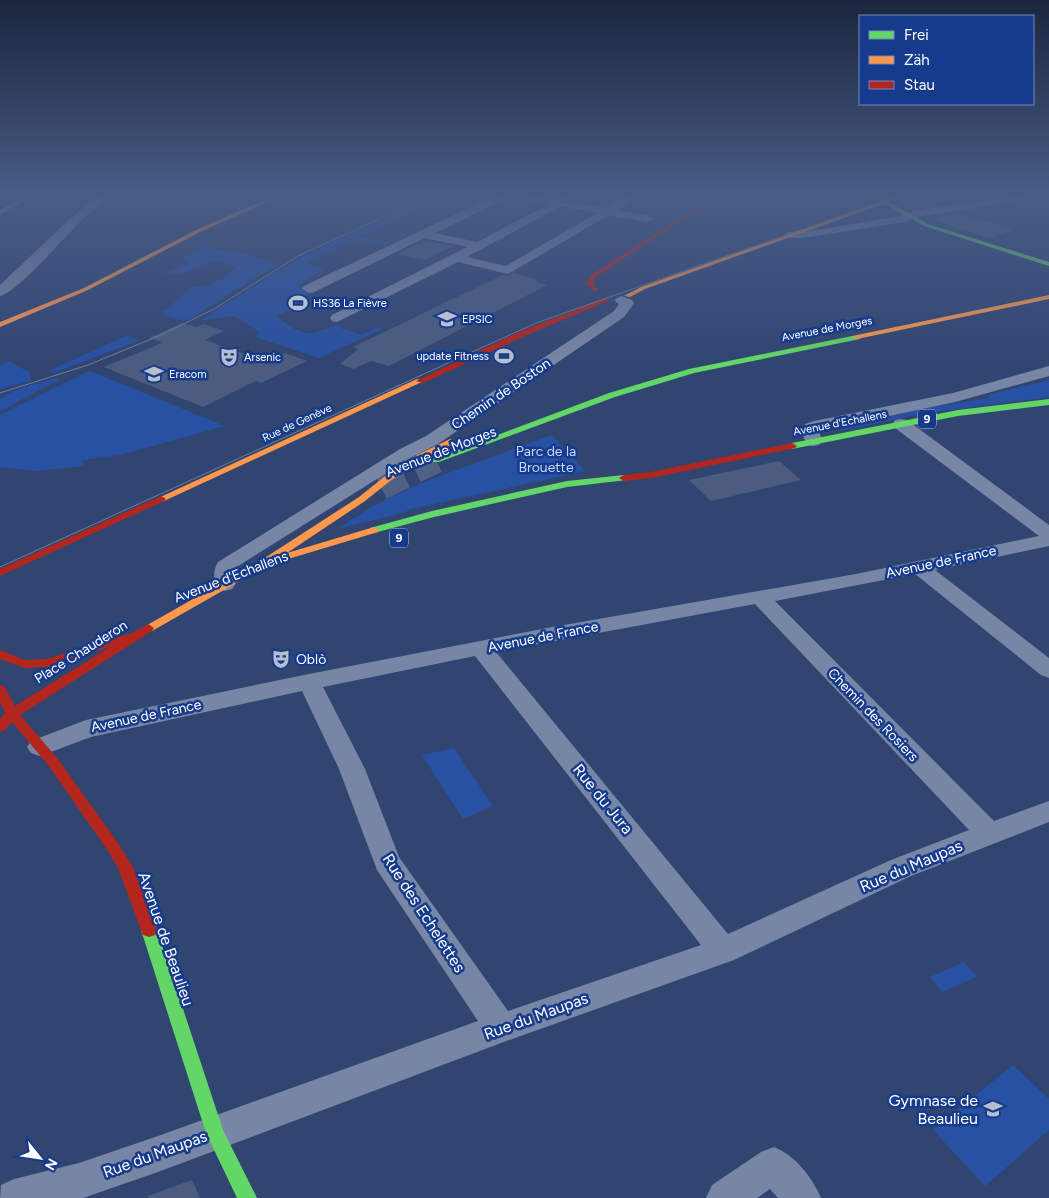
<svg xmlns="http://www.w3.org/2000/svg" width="1049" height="1198" font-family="Figtree,sans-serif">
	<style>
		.green { fill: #2951a3 }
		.building { fill: #4b5c80 }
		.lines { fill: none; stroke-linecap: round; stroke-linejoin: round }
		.secondary-tunnel { stroke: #506186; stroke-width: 26; stroke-dasharray: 26 12; stroke-linecap: butt }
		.street { fill: #7886a5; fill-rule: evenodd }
		.fast { fill: #63d668; fill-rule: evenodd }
		.slow { fill: #ff974d; fill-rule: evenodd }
		.jam { fill: #b3261e; fill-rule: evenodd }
		.tram { stroke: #6e7d9c; stroke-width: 1 }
		.labels { text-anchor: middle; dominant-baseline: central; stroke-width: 5; stroke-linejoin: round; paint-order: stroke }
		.far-poi-label { font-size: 11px; fill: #fff; stroke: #163b8c; text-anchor: start }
		.far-street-label { font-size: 11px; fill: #fff; stroke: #163b8c }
		.shield { fill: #163b8c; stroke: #b9c4dc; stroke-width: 1 }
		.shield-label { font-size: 12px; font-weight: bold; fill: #fff }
		.street-label { font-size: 14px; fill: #fff; stroke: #163b8c }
		.park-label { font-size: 14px; fill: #c7d8fb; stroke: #163b8c }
		.poi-label { font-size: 14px; fill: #fff; stroke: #163b8c; text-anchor: start }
		.near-street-label { font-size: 16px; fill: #fff; stroke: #163b8c }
		.near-poi-label { font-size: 16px; fill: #fff; stroke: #163b8c; text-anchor: end }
	</style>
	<rect width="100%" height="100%" fill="#314571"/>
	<path class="green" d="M438,194H453L362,236L394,243L387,246L356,240L305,264L325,269L298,285L318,291L289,306L297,308L276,316C291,328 304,338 323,330C330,328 334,323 342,326L340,328L362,335L378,327L382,329L319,358L255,337L260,332L233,316L199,321L301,257Z
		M202,247L245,254L278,264L190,319L183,321L161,314L193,286C207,290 227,278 235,267L215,261L179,275L164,273L190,263L182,258Z
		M126,336L140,340L56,372L51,370Z
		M8,361L29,372L31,381L0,389V366Z
		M89,371L225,426L120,455L83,460L84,466L37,471L0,467V415Z
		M56,378L59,380L0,411V399C16,387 38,384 56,378Z
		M1049,380V397L921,414L844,430L841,428L931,407L990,398L988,395Z
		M552,435L585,471L407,510V512L337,529L375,505L421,483Z
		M454,748L493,806L463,819L422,755Z
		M964,962L977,977L942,992L930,977Z
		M1013,1065L1049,1099V1130L985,1186L933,1130Z"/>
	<path class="building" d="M956,213L1014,230L990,238L936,221L938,216Z
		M425,240L453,246L425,260L397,254Z
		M513,273L539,280L536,282L547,285L389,366L371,361L354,369L340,364L358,349L353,347L503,275L508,276Z
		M182,323L197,327L204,324L224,331L205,340L267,362L285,353L307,361L261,383L256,381L203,407L104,367L157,345L162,342L149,338Z
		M779,461L801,480L711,501L689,480Z
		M192,1180L200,1198H149L148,1196Z"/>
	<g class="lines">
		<path class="secondary-tunnel" d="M381,487L436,460"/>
		<path class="street" d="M99,194H111C103,204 91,211 82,220C66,235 18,292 0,296V285L74,215Z
			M498,194H528L558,199L568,194H581L570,202L606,208L630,194H643L618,210L648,216L654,219L648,222L609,215L508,274L458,262L337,322L332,321L330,318L332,315L467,247L425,238L314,292L309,293L302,289L304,286ZM509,197L549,204L477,242L435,233ZM561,206L597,213L506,266L467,257Z
			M1022,194H1048L1043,197L917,217L904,222L803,238H789L783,235L789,232H803L901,216L914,211Z
			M621,296L632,300L634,303L624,317L438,444L412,457L235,568V585L232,589L225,591L218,589C213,582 213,569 218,562L400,449L426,436L614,311L619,304L614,300Z
			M1049,366V376L955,402L819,431L822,441L819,445L813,446L807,445L802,433L805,424L814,421L953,393Z
			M901,419L907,420L1049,525V546L935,570L1049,658V678L1041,675L915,574L775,601L994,821L1049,801V822L911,876L734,960L501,1043L158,1172L83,1198H0L1,1185L14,1179L79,1163L158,1136L478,1021L377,870L339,769L302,691L91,737L40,756L31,753L27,747L31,741L86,720L309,674L547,628L856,574L1039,536L895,428L893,424L895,420ZM755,604L969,830L891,860L728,934L496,652ZM475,656L701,945L508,1011L399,857L365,769L323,687Z
			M774,1147C795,1155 812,1177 821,1198H778L770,1189L757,1198H706L712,1185L761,1152Z"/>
		<path class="fast" d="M30,194H37L0,214V210Z
			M876,197H880L928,224L1049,262V266L924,226L876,199Z
			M857,335L861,337L860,339L694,373L615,397L439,462H433L431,460L609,393L689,369Z
			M1049,399V405L958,416L792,449L787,446L792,443L958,410Z
			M624,475L627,476V480L567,487L434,517L374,533L369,530L370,528L432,511L567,481Z
			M149,923L155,925L157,930L223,1130L257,1198H237L206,1133L141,930L143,925Z"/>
		<path class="slow" d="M278,194H286L202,231L88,290L0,327V322L84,288L198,229Z
			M902,194H911L645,289L630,297L624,296L641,287Z
			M1049,295V299L857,339L853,337L857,335Z
			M417,379L424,381L164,501L161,502L156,499Z
			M450,439L453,440V444L425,458L390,481L365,501L287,553L374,527L379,530L378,532L268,565L152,631L148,632L142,628L260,561L359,497L384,477L419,454Z"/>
		<path class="jam" d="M716,194H723L596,277L593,284L598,289V291H594L586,284L591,275Z
			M606,298L610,300L608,301L525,336L423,383L416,381L519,332Z
			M792,443L797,446L795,448L651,478L624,481L619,478L624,475L651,472Z
			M161,496L166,499L164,501L0,576V569Z
			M148,624L154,628L152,631L20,715L58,759L118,843L133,867L157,930L155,935L149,937L143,935L141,930L118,868L108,851L48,765L12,722L5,730L0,732V719L5,713L0,702V685L4,686L15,706L110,647L48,667L24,668L0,659V650L25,660L47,659L132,633Z"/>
		<path class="tram" d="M0,393L88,365L161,335L214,309L298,256L434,194
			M0,567L536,323L902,194"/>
	</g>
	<linearGradient id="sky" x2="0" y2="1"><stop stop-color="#1b263e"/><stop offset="0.54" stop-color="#485c86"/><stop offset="1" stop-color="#485c86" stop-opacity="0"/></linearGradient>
	<rect width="1049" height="362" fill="url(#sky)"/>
	<defs>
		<g id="stadium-bare" transform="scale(1.5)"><path d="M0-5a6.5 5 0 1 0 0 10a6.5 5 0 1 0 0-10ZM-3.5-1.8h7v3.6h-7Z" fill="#b7becd" stroke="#163b8c" stroke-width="2.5" paint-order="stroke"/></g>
		<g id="university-bare" transform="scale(1.5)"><path d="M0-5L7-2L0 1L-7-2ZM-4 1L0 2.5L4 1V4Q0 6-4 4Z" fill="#b7becd" stroke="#163b8c" stroke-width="2.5" paint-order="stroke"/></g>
		<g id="theatre-bare" transform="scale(1.5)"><path d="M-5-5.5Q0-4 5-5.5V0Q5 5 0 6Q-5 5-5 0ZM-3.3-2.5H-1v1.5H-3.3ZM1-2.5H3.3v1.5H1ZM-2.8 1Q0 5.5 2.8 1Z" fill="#b7becd" stroke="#163b8c" stroke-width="2.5" paint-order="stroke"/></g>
		<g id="school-bare" transform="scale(1.5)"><path d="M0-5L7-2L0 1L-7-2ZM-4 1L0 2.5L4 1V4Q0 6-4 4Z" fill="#b7becd" stroke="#163b8c" stroke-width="2.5" paint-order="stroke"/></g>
	</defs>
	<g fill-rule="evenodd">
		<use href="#stadium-bare" x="298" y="303"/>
		<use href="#university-bare" x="447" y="319"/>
		<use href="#stadium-bare" x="504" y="356"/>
		<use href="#theatre-bare" x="229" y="357"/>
		<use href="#university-bare" x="154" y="374"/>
		<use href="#theatre-bare" x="281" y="659"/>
		<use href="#school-bare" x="993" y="1109"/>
	</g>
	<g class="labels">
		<g class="far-poi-label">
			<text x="313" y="303">HS36 La Fièvre</text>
			<text x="462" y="319">EPSIC</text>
			<text x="489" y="356" text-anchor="end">update Fitness</text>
			<text x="244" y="357">Arsenic</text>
			<text x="169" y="374">Eracom</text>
		</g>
		<g class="far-street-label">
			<text transform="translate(827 329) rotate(-11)">Avenue de Morges</text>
			<text transform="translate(297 423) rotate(-25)">Rue de Genève</text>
			<text transform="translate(840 423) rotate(-11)">Avenue d'Echallens</text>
		</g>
		<g class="shield">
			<rect x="918" y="409.5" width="18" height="19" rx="4"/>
			<rect x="390" y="528.5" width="18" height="19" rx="4"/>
		</g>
		<g class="shield-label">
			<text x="927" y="419">9</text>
			<text x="399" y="538">9</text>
		</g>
		<g class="street-label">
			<text transform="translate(501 394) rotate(-34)">Chemin de Boston</text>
			<text transform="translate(441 452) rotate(-21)">Avenue de Morges</text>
			<text transform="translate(941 562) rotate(-12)">Avenue de France</text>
			<text transform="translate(231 577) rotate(-21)">Avenue d'Echallens</text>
			<text transform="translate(543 637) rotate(-11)">Avenue de France</text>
			<text transform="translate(81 652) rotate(-32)">Place Chauderon</text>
			<text transform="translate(873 715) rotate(46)">Chemin des Rosiers</text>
			<text transform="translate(146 716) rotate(-12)">Avenue de France</text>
		</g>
		<g class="park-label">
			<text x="546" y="451">Parc de la<tspan x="546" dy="16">Brouette</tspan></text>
		</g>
		<g class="poi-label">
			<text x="296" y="659">Oblò</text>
		</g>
		<g class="near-street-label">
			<text transform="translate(603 799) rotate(51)">Rue du Jura</text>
			<text transform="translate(911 866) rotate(-23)">Rue du Maupas</text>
			<text transform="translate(424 913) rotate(57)">Rue des Echelettes</text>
			<text transform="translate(166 939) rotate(71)">Avenue de Beaulieu</text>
			<text transform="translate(536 1016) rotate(-20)">Rue du Maupas</text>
			<text transform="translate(155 1154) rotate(-20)">Rue du Maupas</text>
		</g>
		<g class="near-poi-label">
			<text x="978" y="1100">Gymnase de<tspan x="978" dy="18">Beaulieu</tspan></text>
		</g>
	</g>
	<rect x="859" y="15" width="175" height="90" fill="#163b8c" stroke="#7389ba"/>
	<rect x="869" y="31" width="25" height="8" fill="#63d668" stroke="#7389ba"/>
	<text x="904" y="40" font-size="15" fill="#ffffff">Frei</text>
	<rect x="869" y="56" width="25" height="8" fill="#ff974d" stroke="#7389ba"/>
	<text x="904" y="65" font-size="15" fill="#ffffff">Zäh</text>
	<rect x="869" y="81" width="25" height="8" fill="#b3261e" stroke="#7389ba"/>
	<text x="904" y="90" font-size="15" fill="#ffffff">Stau</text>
	<g transform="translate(40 1158) rotate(120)" stroke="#163b8c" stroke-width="4" paint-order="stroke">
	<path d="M0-4L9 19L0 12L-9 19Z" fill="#ffffff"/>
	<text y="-8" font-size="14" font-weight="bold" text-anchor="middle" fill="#ffffff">N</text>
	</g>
</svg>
